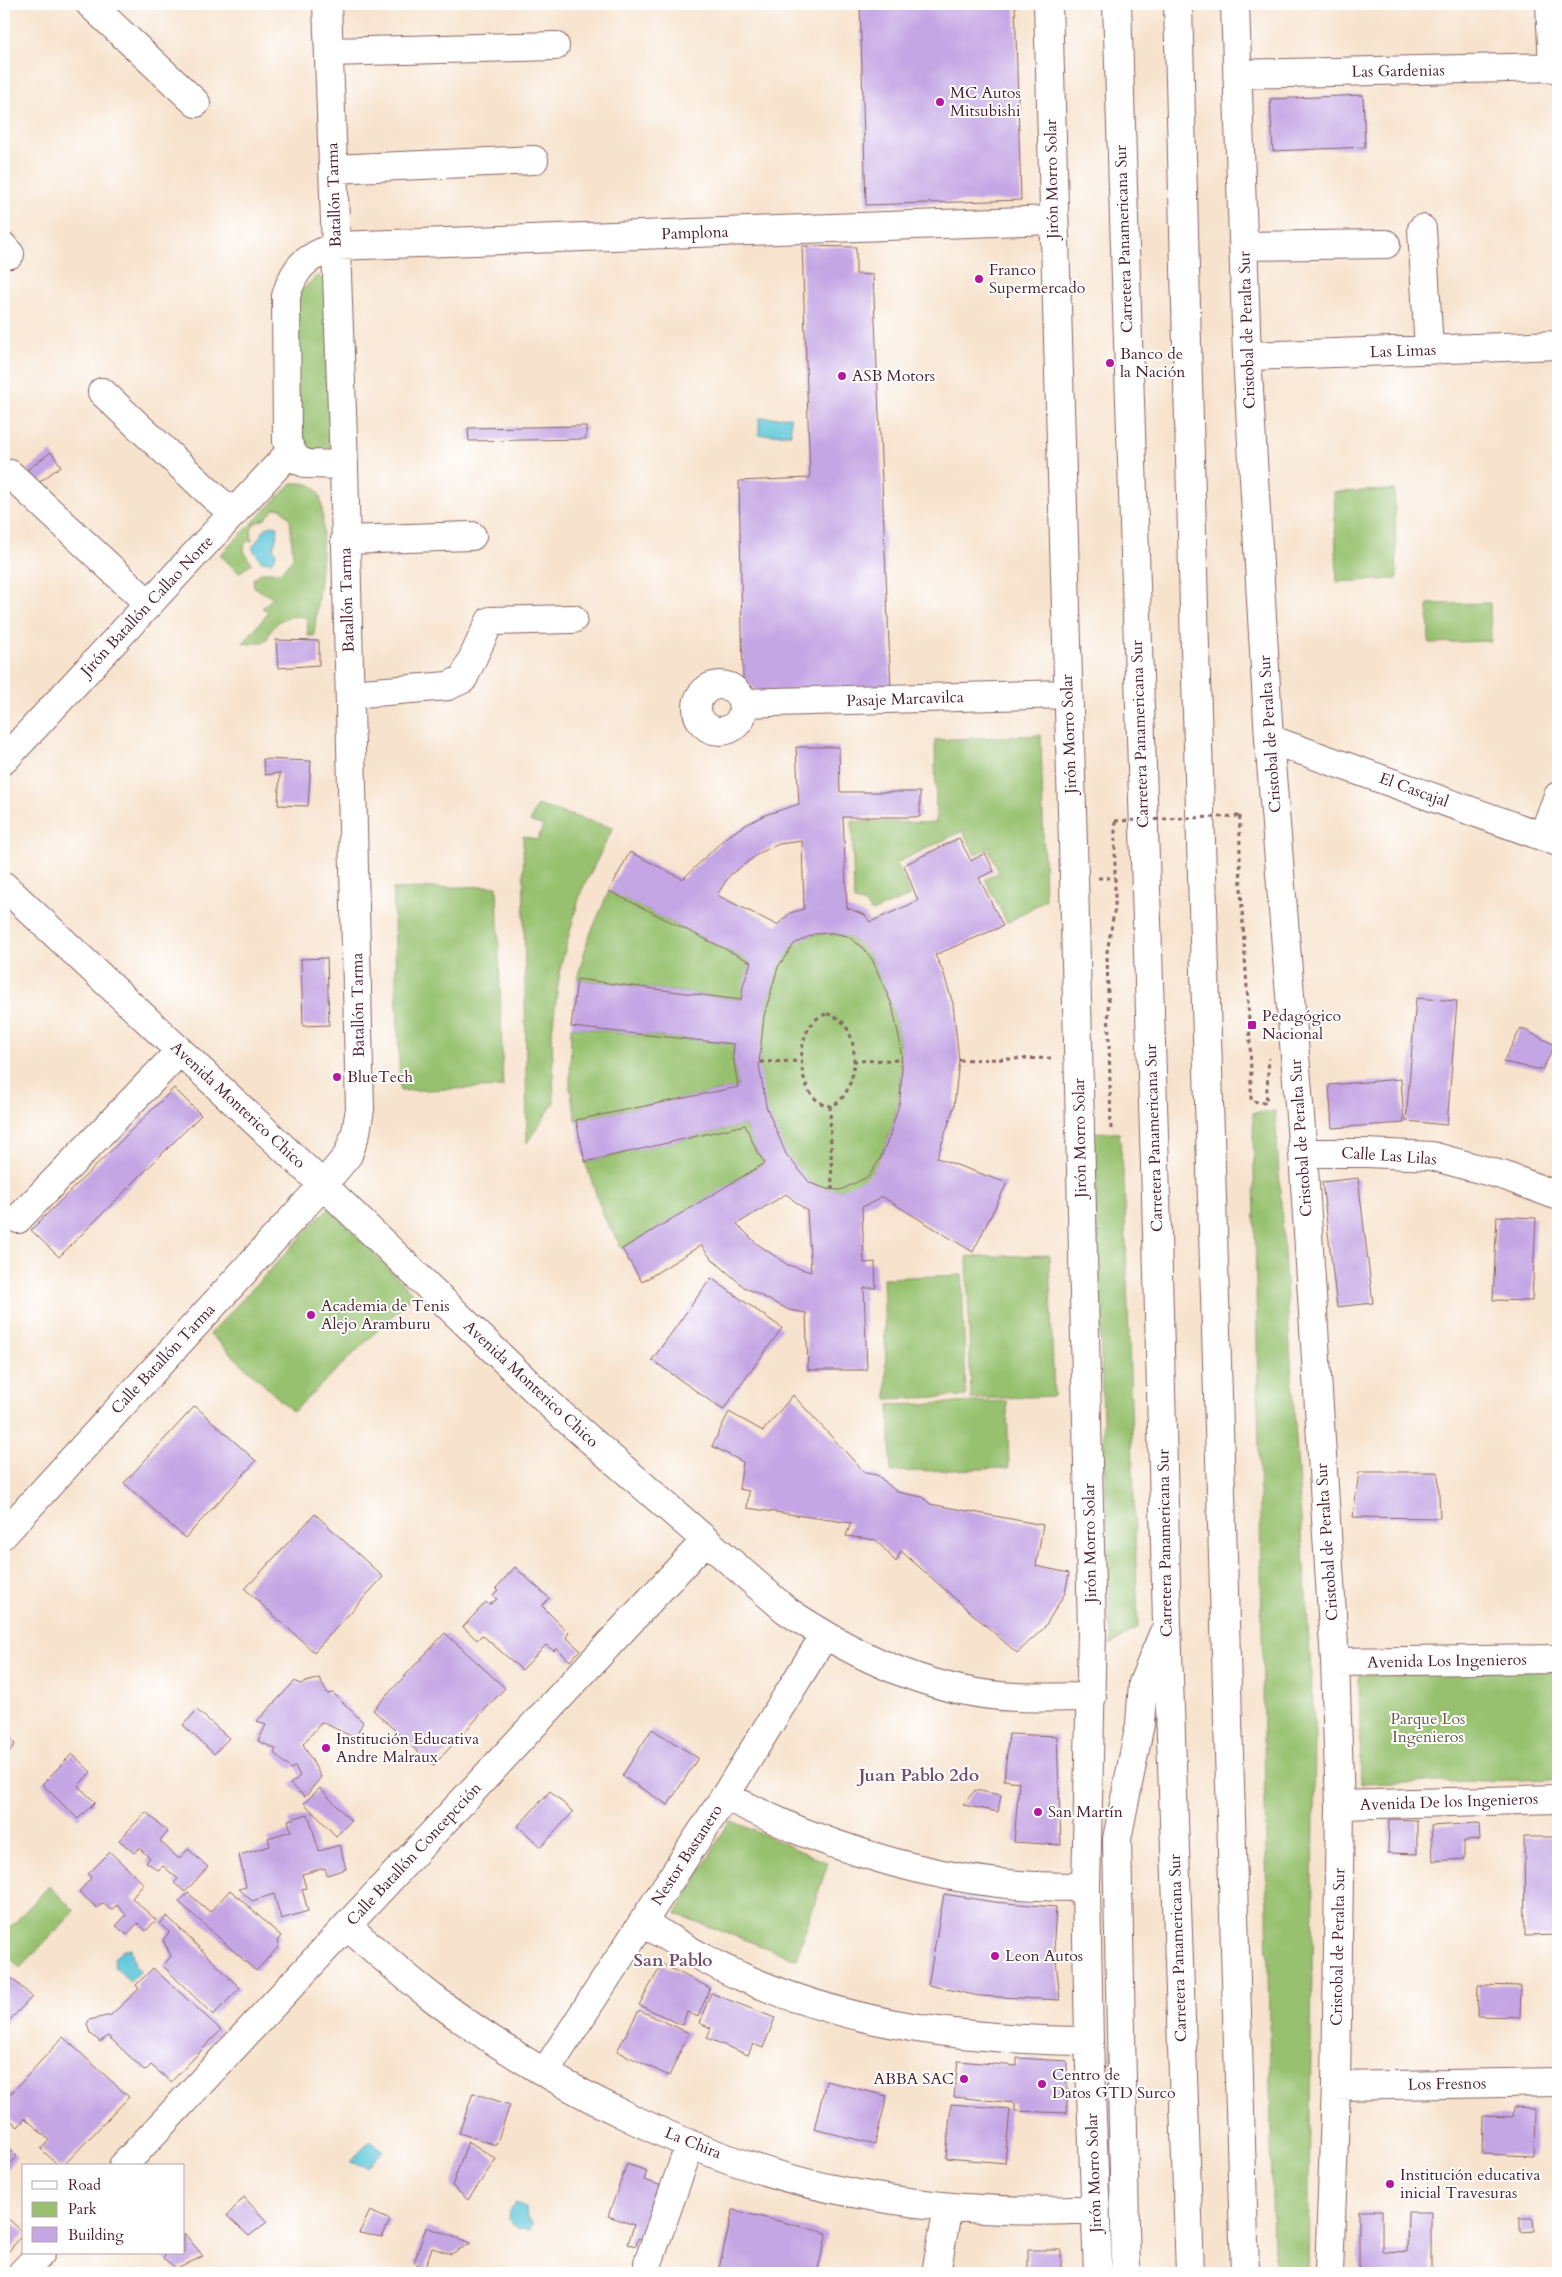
<svg xmlns="http://www.w3.org/2000/svg" width="1562" height="2277" font-family="Cardo,serif">
	<style>
		.green { fill: #97c16e; stroke: #70704c }
		.water { fill: #5ec8da; stroke: #547482 }
		.building { fill: #c5a6e4; fill-rule: evenodd }
		.lines { fill: none; stroke-linecap: round; stroke-linejoin: round }
		.minor-casing { stroke: #876464; stroke-width: 30 }
		.highway-casing { stroke: #876464; stroke-width: 30 }
		.path { stroke: #876464; stroke-width: 3; stroke-dasharray: 4 4; stroke-linecap: butt }
		.minor { stroke: #fff; stroke-width: 28 }
		.highway { stroke: #fff; stroke-width: 28 }
		.path-bridge { stroke: #876464; stroke-width: 3; stroke-dasharray: 4 4; stroke-linecap: butt }
		.poi-dot { fill: #b5179e; stroke: #fff; stroke-width: 2 }
		.labels { text-anchor: middle; dominant-baseline: central; stroke-width: 4; stroke-linejoin: round; paint-order: stroke }
		.street-label { font-size: 16px; fill: #4a1f2b; stroke: #fff }
		.poi-label { font-size: 16px; fill: #4a1f2b; stroke: #fff; text-anchor: start }
		.park-label { font-size: 16px; fill: #655842; stroke: #fff }
		.neighbourhood-label { font-size: 18px; font-weight: bold; fill: #754e6c; stroke: #fff }
	</style>
	<rect width="100%" height="100%" fill="#fff"/>
	<filter id="ink" filterUnits="userSpaceOnUse"><feTurbulence type="fractalNoise" baseFrequency=".02" numOctaves="2"/><feDisplacementMap in="SourceGraphic" scale="10" xChannelSelector="R" yChannelSelector="G"/><feConvolveMatrix kernelMatrix="1 2 1 2 8 2 1 2 1" color-interpolation-filters="sRGB"/></filter>
	<filter id="wash" filterUnits="userSpaceOnUse"><feTurbulence type="fractalNoise" baseFrequency=".0096" numOctaves="4" result="noise"/><feDisplacementMap in="SourceGraphic" scale="20" xChannelSelector="R" yChannelSelector="G"/><feGaussianBlur stdDeviation="1.12" result="paint"/><feColorMatrix in="noise" values="0 0 0 0 0 0 0 0 0 0 0 0 0 0 0 0 0 1.4 0 .05"/><feComposite in="paint" operator="in"/></filter>
	<g filter="url(#wash)">
		<rect width="100%" height="100%" fill="#f7e3cd"/>
		<path class="green" d="M318,275L327,284L333,444C324,452 314,451 303,447L297,435V303L300,292Z
			M292,483C301,483 311,482 317,490C331,509 316,609 314,636H308L307,617C283,615 276,619 266,641L250,644L243,643L268,613L262,608L273,598L254,587L253,579L262,572H280L293,558L290,519L281,508L274,509L265,519L254,524L251,530L252,541H246C242,550 245,555 252,563L239,573L220,555Z
			M1394,490L1397,579L1337,582L1334,492Z
			M1490,603L1491,641L1429,643L1428,604Z
			M1041,735L1045,900L1007,923L985,879L999,872L988,848L975,855L963,831L896,863L910,896L872,912L863,903L854,901L852,821L936,823L935,740Z
			M537,805L613,828L581,892L561,964L552,1031L554,1103L527,1143L523,836L538,840L543,825L530,822Z
			M497,886L503,1087L400,1091L393,889Z
			M609,891L751,962L741,1000L577,979L588,939Z
			M833,933C844,935 855,939 863,948C873,958 878,971 883,984C907,1037 907,1095 884,1148C876,1167 863,1188 840,1190C788,1194 761,1105 759,1065C758,1033 769,965 794,944C806,935 820,934 833,933Z
			M571,1027L734,1044L733,1056L738,1087L576,1120L570,1088Z
			M1275,1111L1315,1736L1308,2273H1278L1273,2253L1253,1113Z
			M745,1125L757,1152L765,1163L622,1249L604,1217L585,1162Z
			M1093,1132L1119,1133L1124,1180L1138,1627L1111,1645Z
			M329,1207L414,1295L293,1412L210,1334Z
			M1049,1255L1054,1396L971,1399L967,1257Z
			M962,1275L966,1396L887,1399L883,1278Z
			M1007,1401L1009,1468L891,1472L889,1405Z
			M1558,1670V1779L1361,1784L1359,1675Z
			M730,1820L828,1863L796,1959L676,1914Z
			M49,1886L75,1911L20,1968L4,1952V1934Z"/>
		<path class="water" d="M790,417L791,434L759,435V418Z
			M272,525L277,526L278,532L273,548L276,552L275,558L271,562L261,561L252,548L266,528Z
			M123,1949H131L135,1966L141,1971L130,1982L115,1967L114,1958Z
			M371,2140L383,2151L368,2167L350,2162Z
			M516,2204L526,2208L527,2219L532,2223L530,2230L519,2229L509,2220L510,2210Z"/>
		<g id="blocks">
			<path class="building" d="M860,4H1015L1021,200L866,205Z
				M1363,95L1365,147L1273,151L1270,99Z
				M802,246L856,247V274L873,275L891,689L762,695L743,679L739,481L810,478Z
				M586,426V439L469,441L468,428Z
				M51,452L61,466L37,484L27,470Z
				M276,640L319,641V665L278,668Z
				M796,747H839L840,792H920V817H843L847,908L865,915L870,922L918,901L904,865L959,838L971,861L985,853L994,871L979,878L1003,926L935,955L943,971L953,1004L959,1060L954,1107L937,1158L1007,1183L973,1252L881,1196L876,1201L862,1207L864,1263L875,1262L876,1288H864L867,1370H808L806,1313L789,1310L744,1287L710,1257L701,1245L642,1282L622,1249L765,1163L757,1152L745,1125L585,1162L576,1120L738,1087L733,1056L734,1044L571,1027L577,979L741,1000L743,986L751,962L609,891L630,852L683,879L724,839L742,827L765,815L799,804ZM802,841L804,909L790,913L777,925L717,895L730,875L761,852L779,844ZM833,933L847,936L862,947L872,959L892,1005L900,1042L902,1067L900,1101L890,1135L880,1159L869,1176L841,1190L827,1189L810,1183L786,1154L766,1106L759,1064L764,1016L778,967L794,944L814,934ZM786,1194L807,1211L811,1272L788,1265L756,1243L737,1224Z
				M263,759L311,761L308,806L278,805L280,773L265,775Z
				M327,958L329,1025L303,1026L301,959Z
				M1416,998L1457,1001L1447,1125L1406,1121Z
				M1521,1028L1555,1045L1542,1070L1503,1062Z
				M1401,1079L1404,1123L1332,1128L1329,1085Z
				M174,1088L201,1115L59,1257L31,1230Z
				M1358,1178L1373,1303L1337,1307L1322,1182Z
				M1497,1216L1536,1218L1532,1301L1493,1300Z
				M711,1278L782,1328L723,1410L652,1360Z
				M793,1395L865,1473L877,1475L897,1492L923,1497L930,1504L1043,1525L1036,1566L1069,1573L1065,1593L1044,1628L1017,1653L901,1551L896,1562L876,1540L846,1536L851,1523L747,1508L749,1491L739,1489L743,1462L712,1446L729,1412L763,1431Z
				M195,1406L256,1461L185,1538L124,1483Z
				M1359,1472H1438L1440,1518L1353,1517Z
				M315,1514L383,1577L314,1652L245,1589Z
				M515,1567L549,1598L542,1606L569,1633L566,1637L580,1650L570,1661L556,1648L554,1651L546,1645L522,1670L482,1635L477,1640L463,1627L486,1602L489,1605L497,1599L493,1596L498,1590L496,1588Z
				M445,1633L505,1688L433,1766L373,1710Z
				M319,1678L328,1694L333,1693L363,1722L355,1738L322,1722L303,1744L321,1777L305,1797L290,1784L300,1776L295,1766L291,1769L274,1753L276,1749L258,1741L266,1725L257,1721L295,1681L300,1684Z
				M197,1710L229,1738L214,1754L183,1725Z
				M652,1729L698,1758L668,1805L622,1776Z
				M9,1734L15,1745L4,1758V1737Z
				M1009,1734L1057,1736L1061,1845L1014,1842L1019,1782L1004,1780Z
				M72,1754L91,1772L78,1786L95,1802L78,1819L42,1784Z
				M320,1788L351,1821L336,1836L304,1803Z
				M975,1790L1001,1795L998,1812L963,1805Z
				M550,1791L573,1812L541,1847L518,1826Z
				M146,1812L168,1832L160,1841L179,1859L188,1849L208,1867L185,1892L174,1883L178,1879L163,1866L158,1870L146,1862L150,1858L139,1848L134,1853L119,1840Z
				M308,1814L319,1851L340,1845L346,1869L327,1875L325,1868L302,1874L306,1888L302,1889L308,1911L281,1919L274,1894L252,1901L239,1889L246,1887L239,1855L270,1846L268,1838L291,1831L288,1820Z
				M1389,1819L1417,1820V1854L1388,1853Z
				M1479,1823L1480,1840L1464,1841V1859L1433,1861L1431,1826Z
				M1524,1837H1555L1556,1935L1525,1936Z
				M110,1852L144,1884L132,1898L156,1920L146,1931L138,1923L127,1935L116,1926L126,1915L117,1905L111,1910L103,1903L97,1908L79,1892L91,1878L88,1874Z
				M230,1890L281,1936L277,1941L279,1946L256,1971L179,1902L188,1893L210,1912Z
				M944,1894L994,1902L1056,1907L1054,1938L1060,2000L979,1996L928,1985Z
				M167,1916L240,1988L213,2015L163,1966L171,1956L163,1940L169,1932L160,1924Z
				M662,1964L710,1988L698,2017L687,2012L682,2025L639,2005Z
				M153,1968L221,2030L171,2082L151,2065L145,2071L108,2036L100,2042L90,2033L87,2024L89,2020L111,2015L139,1989L136,1985Z
				M4,1971L32,1997L4,2026Z
				M1478,1985L1521,1986L1520,2017L1477,2016Z
				M711,1993L775,2018L763,2048L753,2044L748,2055L707,2038L711,2028L699,2023Z
				M639,2010L689,2033L669,2076L617,2051Z
				M63,2037L129,2097L63,2166H59L41,2149L49,2140L25,2118L18,2127L4,2114V2101Z
				M1017,2058L1067,2061V2113L1015,2111V2103L954,2097L958,2061L1017,2066Z
				M826,2081L887,2096L875,2144L814,2129Z
				M473,2093L510,2105L496,2145L459,2133Z
				M951,2104L1010,2109L1005,2163L946,2158Z
				M1513,2108L1535,2109L1534,2156L1482,2154L1483,2116L1512,2117Z
				M468,2141L496,2159L468,2200L452,2186Z
				M4,2144L17,2156L4,2173Z
				M627,2164L647,2171L644,2180L668,2188L649,2242L638,2238L636,2246L628,2244L634,2225L608,2216Z
				M244,2197L267,2222L249,2236L227,2216Z
				M733,2210L827,2233L817,2273L718,2272Z
				M370,2211L390,2220L382,2237L359,2233Z
				M1359,2211H1382V2251L1407,2252L1408,2212H1431V2273H1359Z
				M4,2215L24,2233L4,2257Z
				M1520,2217H1533L1534,2231L1520,2232Z
				M426,2227L471,2243L451,2254L432,2248L425,2267L414,2263Z
				M184,2233L203,2256L177,2269L163,2258L166,2253H184Z
				M1028,2250H1061V2273H1028Z"/>
		</g>
	</g>
	<g filter="url(#ink)">
		<use href="#blocks" fill-opacity="0" stroke="#876464" stroke-width="1"/>
		<g class="lines">
			<g class="minor-casing">
				<path id="minor" d="M90,4L196,103
					M1048,4L1074,878L1092,1630L1086,1886L1089,2041L1098,2273
					M1235,4L1247,356L1269,739L1303,1153L1335,1662L1340,1805L1336,2086L1329,2273
					M1550,4L1553,68
					M329,52L555,46
					M1237,74L1558,67
					M333,169L534,160
					M1422,229L1429,350
					M1243,246L1386,244
					M4,247L10,254
					M1247,356L1558,345
					M102,392L215,498L234,513
					M344,465L307,464L296,459L287,442L286,296C295,265 307,257 336,246L1053,220
					M10,474L149,604
					M345,540L472,536
					M697 708a23 23 0 1 1 46 0a23 23 0 1 1-46 0Z
					M350,694L448,686L463,679L490,621L573,619
					M742,703L1067,694
					M1269,739L1558,842
					M4,760L291,451
					M1543,836L1558,796
					M4,886L323,1185L556,1410L786,1610C854,1656 932,1694 1016,1697C1041,1698 1067,1697 1092,1697
					M1303,1153H1366L1432,1156L1505,1176L1558,1196
					M18,1219L180,1051
					M4,1534L323,1185L348,1155L356,1132L360,1109L344,465L327,4
					M1335,1662L1558,1659
					M725,1796C752,1809 778,1822 805,1833C893,1867 991,1891 1086,1886
					M1340,1805L1558,1799
					M643,1923C675,1941 706,1962 740,1976C852,2026 967,2040 1089,2041
					M347,1926C375,1950 403,1975 433,1998C548,2086 709,2167 853,2193C932,2208 1014,2214 1095,2209
					M545,2072L725,1796L824,1636
					M1336,2086L1558,2082
					M123,2166L705,1541
					M648,2263L690,2144
					M22,2273L41,2253
					M936,2273L948,2207"/>
			</g>
			<g class="highway-casing">
				<path id="highway" d="M1117,4L1156,1196L1167,1623L1190,2273
					M1178,4L1195,647L1245,2273
					M1126,2273L1117,1839L1140,1724L1143,1683L1163,1634"/>
			</g>
			<path class="path" d="M1240,816C1238,911 1252,1006 1251,1101L1266,1103L1269,1058
				M1098,878H1115
				M827,1014C866,1020 859,1100 830,1106C793,1101 792,1021 827,1014Z
				M959,1060L1054,1058
				M853,1061L901,1060
				M760,1062L803,1061
				M830,1106L832,1189
				M1111,1129L1107,952L1115,907V821"/>
			<use href="#minor" class="minor"/>
			<use href="#highway" class="highway"/>
			<path class="path-bridge" d="M1115,821L1240,816"/>
		</g>
	</g>
	<g class="poi-dot">
		<circle cx="940" cy="102" r="5"/>
		<circle cx="979" cy="279" r="5"/>
		<circle cx="1110" cy="363" r="5"/>
		<circle cx="842" cy="376" r="5"/>
		<rect x="1247" y="1020" width="10" height="10" rx="2.5"/>
		<circle cx="337" cy="1077" r="5"/>
		<circle cx="311" cy="1315" r="5"/>
		<circle cx="326" cy="1748" r="5"/>
		<circle cx="1038" cy="1812" r="5"/>
		<circle cx="995" cy="1956" r="5"/>
		<circle cx="964" cy="2079" r="5"/>
		<circle cx="1042" cy="2084" r="5"/>
		<circle cx="1390" cy="2184" r="5"/>
	</g>
	<g class="labels">
		<g class="street-label">
			<text transform="translate(1398 71) rotate(-1)">Las Gardenias</text>
			<text transform="translate(1052 179) rotate(-91)">Jirón Morro Solar</text>
			<text transform="translate(334 195) rotate(-92)">Batallón Tarma</text>
			<text transform="translate(695 233) rotate(-2)">Pamplona</text>
			<text transform="translate(1124 239) rotate(-92)">Carretera Panamericana Sur</text>
			<text transform="translate(1247 330) rotate(-92)">Cristobal de Peralta Sur</text>
			<text transform="translate(1403 351) rotate(-2)">Las Limas</text>
			<text transform="translate(347 600) rotate(-92)">Batallón Tarma</text>
			<text transform="translate(147 606) rotate(-47)">Jirón Batallón Callao Norte</text>
			<text transform="translate(905 699) rotate(-2)">Pasaje Marcavilca</text>
			<text transform="translate(1069 734) rotate(-92)">Jirón Morro Solar</text>
			<text transform="translate(1140 734) rotate(-92)">Carretera Panamericana Sur</text>
			<text transform="translate(1270 734) rotate(-94)">Cristobal de Peralta Sur</text>
			<text transform="translate(1414 790) rotate(20)">El Cascajal</text>
			<text transform="translate(358 1005) rotate(-91)">Batallón Tarma</text>
			<text transform="translate(238 1105) rotate(43)">Avenida Monterico Chico</text>
			<text transform="translate(1080 1138) rotate(-91)">Jirón Morro Solar</text>
			<text transform="translate(1154 1138) rotate(-92)">Carretera Panamericana Sur</text>
			<text transform="translate(1301 1138) rotate(-94)">Cristobal de Peralta Sur</text>
			<text transform="translate(1389 1156) rotate(4)">Calle Las Lilas</text>
			<text transform="translate(163 1359) rotate(-47)">Calle Batallón Tarma</text>
			<text transform="translate(531 1384) rotate(43)">Avenida Monterico Chico</text>
			<text transform="translate(1327 1542) rotate(-94)">Cristobal de Peralta Sur</text>
			<text transform="translate(1090 1543) rotate(-91)">Jirón Morro Solar</text>
			<text transform="translate(1165 1543) rotate(-91)">Carretera Panamericana Sur</text>
			<text transform="translate(1447 1661) rotate(-1)">Avenida Los Ingenieros</text>
			<text transform="translate(1449 1802) rotate(-2)">Avenida De los Ingenieros</text>
			<text transform="translate(414 1854) rotate(-47)">Calle Batallón Concepcción</text>
			<text transform="translate(687 1855) rotate(-57)">Nestor Bastanero</text>
			<text transform="translate(1338 1947) rotate(-89)">Cristobal de Peralta Sur</text>
			<text transform="translate(1178 1948) rotate(-92)">Carretera Panamericana Sur</text>
			<text transform="translate(1447 2084) rotate(-1)">Los Fresnos</text>
			<text transform="translate(693 2143) rotate(22)">La Chira</text>
			<text transform="translate(1094 2173) rotate(-92)">Jirón Morro Solar</text>
		</g>
		<g class="poi-label">
			<text x="950" y="93">MC Autos<tspan x="950" dy="18">Mitsubishi</tspan></text>
			<text x="989" y="270">Franco<tspan x="989" dy="18">Supermercado</tspan></text>
			<text x="1120" y="354">Banco de<tspan x="1120" dy="18">la Nación</tspan></text>
			<text x="852" y="376">ASB Motors</text>
			<text x="1262" y="1016">Pedagógico<tspan x="1262" dy="18">Nacional</tspan></text>
			<text x="347" y="1077">BlueTech</text>
			<text x="321" y="1306">Academia de Tenis<tspan x="321" dy="18">Alejo Aramburu</tspan></text>
			<text x="336" y="1739">Institución Educativa<tspan x="336" dy="18">Andre Malraux</tspan></text>
			<text x="1048" y="1812">San Martín</text>
			<text x="1005" y="1956">Leon Autos</text>
			<text x="1052" y="2075">Centro de<tspan x="1052" dy="18">Datos GTD Surco</tspan></text>
			<text x="954" y="2079" text-anchor="end">ABBA SAC</text>
			<text x="1400" y="2175">Institución educativa<tspan x="1400" dy="18">inicial Travesuras</tspan></text>
		</g>
		<g class="park-label">
			<text x="1428" y="1719">Parque Los<tspan x="1428" dy="18">Ingenieros</tspan></text>
		</g>
		<g class="neighbourhood-label">
			<text x="919" y="1775">Juan Pablo 2do</text>
			<text x="673" y="1960">San Pablo</text>
		</g>
	</g>
	<rect width="1562" height="2277" fill="none" stroke="#fff" stroke-width="20"/>
	<rect x="22" y="2164" width="162" height="90" fill="#ffffff" stroke="#b7a5aa"/>
	<rect x="32" y="2181" width="25" height="8" fill="#ffffff" stroke="#b7a5aa"/>
	<text x="68" y="2190" font-size="15" fill="#4a1f2b">Road</text>
	<rect x="32" y="2202" width="25" height="15" fill="#97c16e" stroke="#b7a5aa"/>
	<text x="68" y="2214" font-size="15" fill="#4a1f2b">Park</text>
	<rect x="32" y="2227" width="25" height="15" fill="#c5a6e4" stroke="#b7a5aa"/>
	<text x="68" y="2240" font-size="15" fill="#4a1f2b">Building</text>
</svg>
